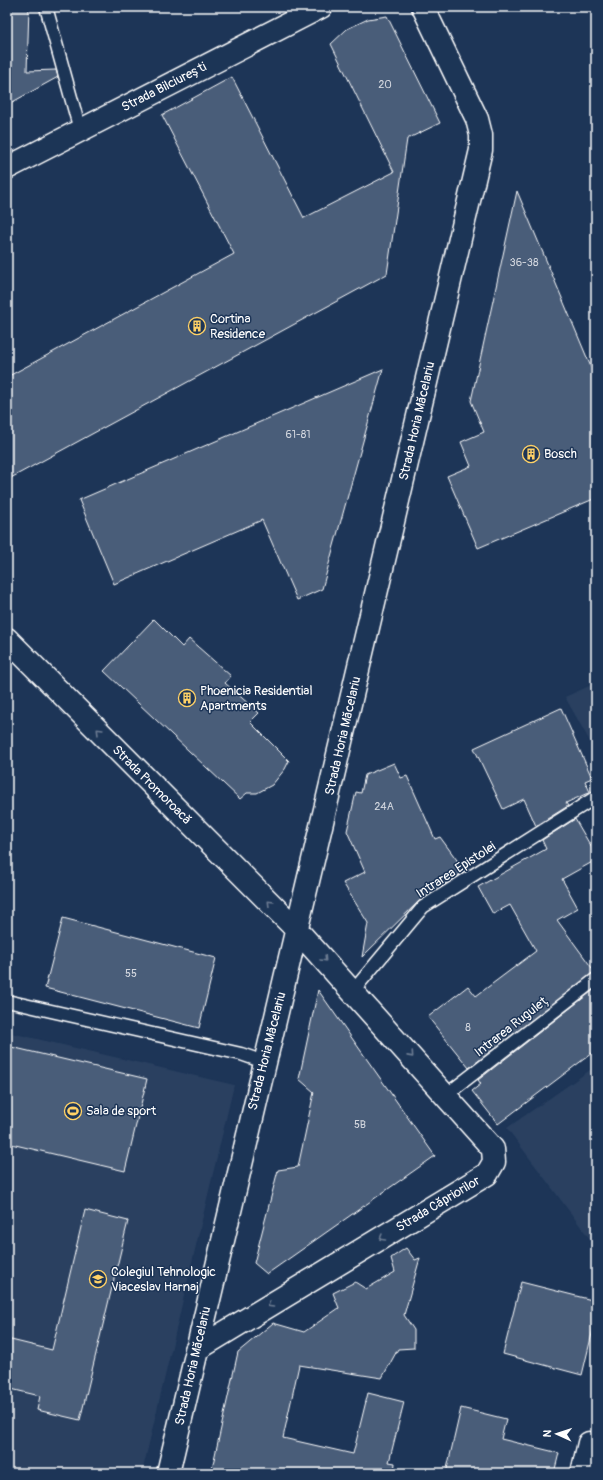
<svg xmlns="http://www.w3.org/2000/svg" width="603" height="1480" font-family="Pangolin,sans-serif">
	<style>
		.built { fill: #2a4161 }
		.building { fill: #4a5d79; stroke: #fff }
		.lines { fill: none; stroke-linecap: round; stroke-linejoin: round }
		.service-casing { stroke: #fff; stroke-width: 15 }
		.minor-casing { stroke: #fff; stroke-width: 25 }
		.service { stroke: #1d3557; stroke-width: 12 }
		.minor { stroke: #1d3557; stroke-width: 22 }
		.oneway { stroke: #6c7c92 }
		.labels { text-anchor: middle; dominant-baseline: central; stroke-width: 3; stroke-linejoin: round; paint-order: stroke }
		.number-label { font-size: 11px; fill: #d2d6de }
		.street-label { font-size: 13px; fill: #fff; stroke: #1d3557 }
		.poi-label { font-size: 13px; fill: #fff; stroke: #1d3557; text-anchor: start }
	</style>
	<rect width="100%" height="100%" fill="#1d3557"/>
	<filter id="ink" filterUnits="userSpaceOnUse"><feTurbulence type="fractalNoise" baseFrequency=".025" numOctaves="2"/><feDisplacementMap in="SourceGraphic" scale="8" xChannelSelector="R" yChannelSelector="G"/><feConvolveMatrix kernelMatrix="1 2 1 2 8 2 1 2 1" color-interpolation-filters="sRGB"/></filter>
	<g filter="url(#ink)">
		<path class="built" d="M596,683V752L565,697Z
			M7,1032L234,1085L142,1473H7Z
			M596,1066V1247L507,1128Z"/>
		<path class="building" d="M7,7H29L27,71L56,70L58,77L7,105Z
			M387,16L440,123L407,139L387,274L7,480V377L234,254L162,115L232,77L304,218L394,172L331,44L347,29L368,19Z
			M517,191L596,379V498L478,548L447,476L471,466L461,442L484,432L471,401Z
			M383,369L322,589L297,600L262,520L114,584L79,500Z
			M154,619L182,647L189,639L231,676L225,683L259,713L250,722L289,761L285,769L272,785L257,793H247L240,799L104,671Z
			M561,708L592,778L585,781L590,792L566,803L568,806L536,826L524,799L503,809L474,748Z
			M394,763L401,778L407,776L435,839L440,837L465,871L419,901L362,957L368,923L343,883L365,872L347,831L356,792L361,793L365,775Z
			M575,819L596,855V860L562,879L578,908L557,920L595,972L469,1068L428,1017L468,986L476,996L536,951L510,905L493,914L478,887L546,849L542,840Z
			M63,918L216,958L199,1028L45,988Z
			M596,988V1050L498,1124L472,1091L481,1084L478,1080Z
			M318,990L435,1156L267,1274L254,1263L278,1170L298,1167L314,1092L299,1079Z
			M7,1046L147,1079L125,1171L7,1143Z
			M85,1210L128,1221L80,1420L37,1410L40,1396L7,1388V1339L52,1350Z
			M406,1248L415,1260L420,1258L404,1315L414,1330V1348L398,1349L382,1378L299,1365L283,1438L353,1454L368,1393L404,1402L389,1462L395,1463L394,1473H211L238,1352L273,1323L304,1332L339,1308L333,1293L355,1282L366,1289L395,1272L391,1258Z
			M521,1282L596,1301V1317L582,1375L503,1354Z
			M461,1408L506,1419L501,1439L559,1453L554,1473H446Z"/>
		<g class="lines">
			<g class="service-casing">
				<path id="service" d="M46,7L80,130
					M353,991L423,907L596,797
					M7,1001L241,1054L264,1062
					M446,1095L596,979"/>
			</g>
			<g class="minor-casing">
				<path id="minor" d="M7,168L321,7
					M7,639L297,930L493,1149L494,1162L487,1174L196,1350
					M168,1473L481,150V135L477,119L423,7
					M582,1473L589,1443"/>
			</g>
			<use href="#service" class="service"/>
			<use href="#minor" class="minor"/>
		</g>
		<defs><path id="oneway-chevron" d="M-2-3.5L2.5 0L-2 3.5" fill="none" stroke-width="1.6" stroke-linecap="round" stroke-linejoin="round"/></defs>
		<g class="oneway">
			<use href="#oneway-chevron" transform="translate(99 731) rotate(-135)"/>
			<use href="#oneway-chevron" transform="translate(270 903) rotate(-135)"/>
			<use href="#oneway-chevron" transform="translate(324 959) rotate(47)"/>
			<use href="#oneway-chevron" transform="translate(411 1055) rotate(48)"/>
			<use href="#oneway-chevron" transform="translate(382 1238) rotate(149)"/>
			<use href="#oneway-chevron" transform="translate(270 1305) rotate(149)"/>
		</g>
	</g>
	<defs>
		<g id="building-ring" transform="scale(0.9)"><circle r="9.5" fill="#1d3557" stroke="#ffd166" stroke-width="1.5"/><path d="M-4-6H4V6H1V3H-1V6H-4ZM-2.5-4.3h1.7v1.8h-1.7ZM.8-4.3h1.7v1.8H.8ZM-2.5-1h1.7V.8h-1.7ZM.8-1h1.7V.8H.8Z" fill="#ffd166"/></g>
		<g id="stadium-ring" transform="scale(0.9)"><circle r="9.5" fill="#1d3557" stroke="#ffd166" stroke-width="1.5"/><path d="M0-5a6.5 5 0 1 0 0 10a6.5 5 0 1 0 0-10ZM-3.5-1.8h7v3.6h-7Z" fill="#ffd166"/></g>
		<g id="school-ring" transform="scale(0.9)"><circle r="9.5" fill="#1d3557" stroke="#ffd166" stroke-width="1.5"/><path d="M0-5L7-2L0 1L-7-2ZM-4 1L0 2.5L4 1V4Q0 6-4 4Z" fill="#ffd166"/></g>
	</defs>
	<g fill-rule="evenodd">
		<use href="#building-ring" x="197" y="326"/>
		<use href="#building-ring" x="531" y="454"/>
		<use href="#building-ring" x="187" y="698"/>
		<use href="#stadium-ring" x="73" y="1111"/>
		<use href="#school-ring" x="98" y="1279"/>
	</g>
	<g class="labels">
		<g class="number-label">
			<text x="385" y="84">20</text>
			<text x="524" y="262">36-38</text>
			<text x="298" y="434">61-81</text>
			<text x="384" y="806">24A</text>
			<text x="131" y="973">55</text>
			<text x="468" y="1027">8</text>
			<text x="360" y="1124">5B</text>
		</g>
		<g class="street-label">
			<text transform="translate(164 87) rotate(-27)">Strada Bilciurești</text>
			<text transform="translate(417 421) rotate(-77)">Strada Horia Măcelariu</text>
			<text transform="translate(343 736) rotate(-77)">Strada Horia Măcelariu</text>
			<text transform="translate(152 785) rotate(45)">Strada Promoroacă</text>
			<text transform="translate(456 870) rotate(-33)">Intrarea Epistolei</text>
			<text transform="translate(512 1026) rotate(-38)">Intrarea Ruguleț</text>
			<text transform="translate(267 1051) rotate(-76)">Strada Horia Măcelariu</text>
			<text transform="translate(438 1204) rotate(-31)">Strada Căpriorilor</text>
			<text transform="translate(193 1366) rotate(-77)">Strada Horia Măcelariu</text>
		</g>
		<g class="poi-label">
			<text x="210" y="319">Cortina<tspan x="210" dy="15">Residence</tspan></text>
			<text x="544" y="454">Bosch</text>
			<text x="200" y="691">Phoenicia Residential<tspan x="200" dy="15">Apartments</tspan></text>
			<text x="86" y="1111">Sala de sport</text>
			<text x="111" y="1272">Colegiul Tehnologic<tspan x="111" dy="15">Viaceslav Harnaj</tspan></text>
		</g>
	</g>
	<rect width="603" height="1480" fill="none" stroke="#1d3557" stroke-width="24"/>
	<rect x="12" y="12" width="579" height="1456" fill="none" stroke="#fff" stroke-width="1.5" filter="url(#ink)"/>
	<g transform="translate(557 1434) rotate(273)" stroke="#1d3557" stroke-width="3" paint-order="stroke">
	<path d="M0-3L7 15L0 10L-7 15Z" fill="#ffffff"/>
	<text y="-6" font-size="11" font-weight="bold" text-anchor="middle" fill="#ffffff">N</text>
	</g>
</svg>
